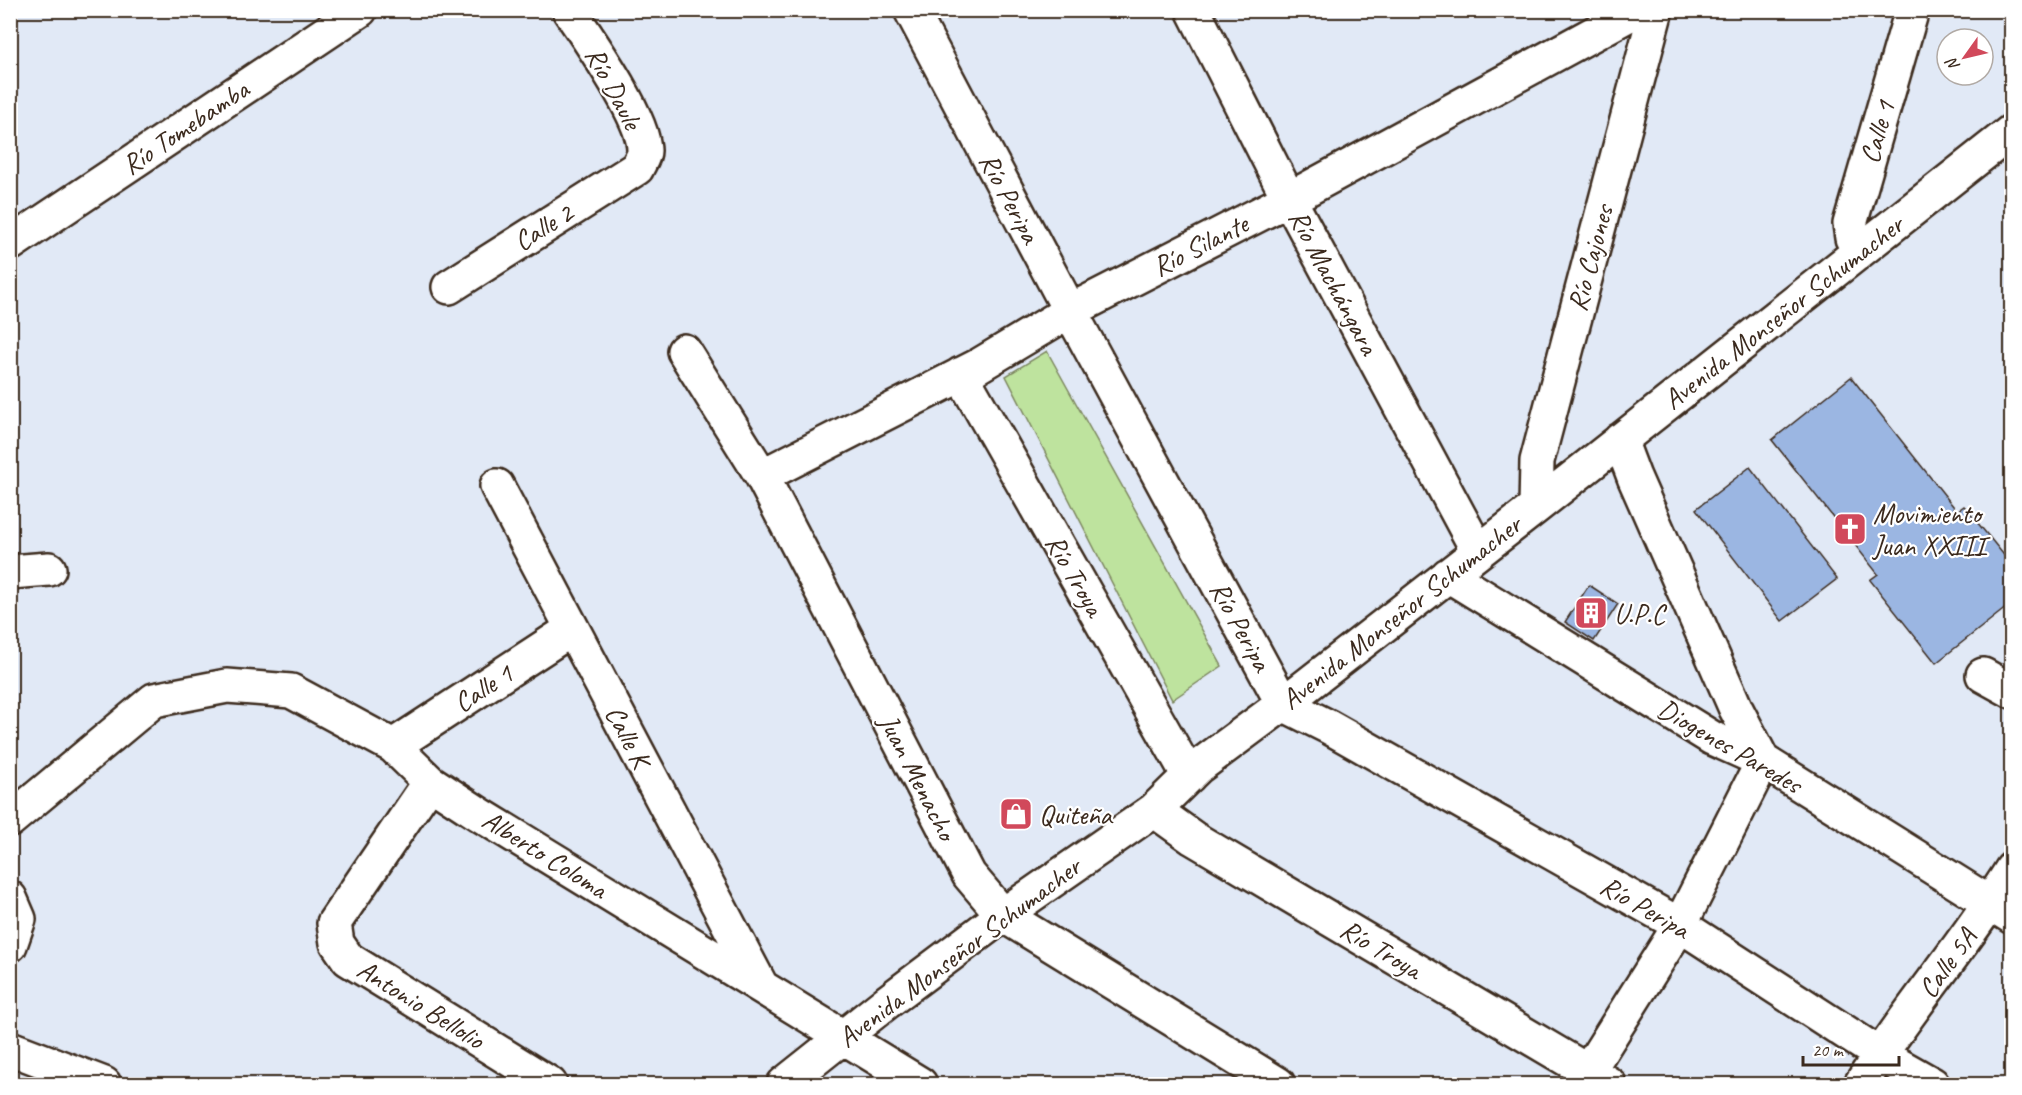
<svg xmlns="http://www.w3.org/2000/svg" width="2022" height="1095" font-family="Caveat,sans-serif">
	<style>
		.green { fill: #bee39e; stroke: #7c865e; stroke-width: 1.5 }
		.building { fill: #9bb6e2; stroke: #3b2a1e; stroke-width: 1.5 }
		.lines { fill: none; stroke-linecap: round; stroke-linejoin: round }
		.minor-casing { stroke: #3b2a1e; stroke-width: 38 }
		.minor { stroke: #fff; stroke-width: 33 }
		.labels { text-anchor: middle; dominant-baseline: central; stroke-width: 4.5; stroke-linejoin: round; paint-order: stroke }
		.street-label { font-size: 28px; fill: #3b2a1e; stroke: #fff }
		.poi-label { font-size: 28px; fill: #3b2a1e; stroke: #fff; text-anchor: start }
	</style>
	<rect width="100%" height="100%" fill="#e1e9f6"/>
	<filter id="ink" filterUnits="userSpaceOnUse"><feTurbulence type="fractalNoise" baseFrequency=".0167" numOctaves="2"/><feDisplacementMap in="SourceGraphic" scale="12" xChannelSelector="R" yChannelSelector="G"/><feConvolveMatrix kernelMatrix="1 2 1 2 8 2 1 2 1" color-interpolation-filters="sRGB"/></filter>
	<g filter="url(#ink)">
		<path class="green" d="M1047,351L1222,666L1172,700L1006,376Z"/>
		<path class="building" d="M1851,377L1957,511L1964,506L2012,565V603L1936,663L1870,580L1878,574L1772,440Z
			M1750,467L1837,579L1782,621L1696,509Z
			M1589,585L1618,604L1594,641L1565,622Z"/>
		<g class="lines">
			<g class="minor-casing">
				<path id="minor" d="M911,10L1070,311L1283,704L1329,727L1680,925L1879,1054L1932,1084
					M1193,10L1289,199L1478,551
					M10,244L360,10
					M1860,251L1852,238L1850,224L1912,10
					M449,287L637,168C639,163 644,157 644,151C645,119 588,38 569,10
					M684,351L762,476L969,875L1003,915L1278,1084
					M961,374L1189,776
					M762,476L978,366L1070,311L1289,199L1637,10
					M497,486L760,984
					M1536,507L1537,461L1656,10
					M10,572L49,569
					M1448,575L1712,738L1763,761L2012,917
					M1983,675L2012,691
					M393,746L572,629
					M430,782L334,923L337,943L348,959L550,1084
					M1154,810L1193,838L1609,1084
					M10,820L154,700L227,686L291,691L393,746L430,782L479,814L920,1084
					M10,898L19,919L10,945
					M10,1048L104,1084
					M784,1084L887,1002L1003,915L1154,810L1198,767L1283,704L1536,507L2012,131
					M1580,1084L1680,925L1763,761L1736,709L1634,477L1620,440
					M1861,1084C1907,1010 1966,944 2012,869"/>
			</g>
			<use href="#minor" class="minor"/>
		</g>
	</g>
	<defs>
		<g id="church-square" transform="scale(1.725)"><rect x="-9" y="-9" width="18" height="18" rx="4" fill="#d1495b" stroke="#fff"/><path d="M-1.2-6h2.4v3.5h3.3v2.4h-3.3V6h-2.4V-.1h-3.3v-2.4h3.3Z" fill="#fff"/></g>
		<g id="building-square" transform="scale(1.725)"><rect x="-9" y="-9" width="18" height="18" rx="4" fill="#d1495b" stroke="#fff"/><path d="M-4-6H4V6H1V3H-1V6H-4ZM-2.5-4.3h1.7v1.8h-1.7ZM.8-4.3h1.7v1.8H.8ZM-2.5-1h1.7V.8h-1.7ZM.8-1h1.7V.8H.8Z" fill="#fff"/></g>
		<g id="shop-square" transform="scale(1.725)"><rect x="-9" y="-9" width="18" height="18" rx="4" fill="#d1495b" stroke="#fff"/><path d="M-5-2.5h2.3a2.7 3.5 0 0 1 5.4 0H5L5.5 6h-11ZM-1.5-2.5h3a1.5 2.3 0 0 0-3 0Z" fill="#fff"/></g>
	</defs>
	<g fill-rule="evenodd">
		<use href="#church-square" x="1850" y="529"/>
		<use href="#building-square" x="1591" y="613"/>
		<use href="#shop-square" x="1016" y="814"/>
	</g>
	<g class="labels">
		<g class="street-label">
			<text transform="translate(614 88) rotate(62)">Río Daule</text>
			<text transform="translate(185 127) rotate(-34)">Río Tomebamba</text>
			<text transform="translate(1877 132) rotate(-74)">Calle 1</text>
			<text transform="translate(1010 198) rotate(62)">Río Peripa</text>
			<text transform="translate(543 227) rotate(-32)">Calle 2</text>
			<text transform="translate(1200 245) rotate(-27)">Río Silante</text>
			<text transform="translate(1590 258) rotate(-75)">Río Cajones</text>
			<text transform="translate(1334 282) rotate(62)">Río Machángara</text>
			<text transform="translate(1783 312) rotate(-38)">Avenida Monseñor Schumacher</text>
			<text transform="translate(1075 575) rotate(60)">Río Troya</text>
			<text transform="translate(1401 612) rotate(-38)">Avenida Monseñor Schumacher</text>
			<text transform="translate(1241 626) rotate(61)">Río Peripa</text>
			<text transform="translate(483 688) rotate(-33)">Calle 1</text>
			<text transform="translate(628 736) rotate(62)">Calle K</text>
			<text transform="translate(1730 746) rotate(30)">Diogenes Paredes</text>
			<text transform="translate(918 777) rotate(63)">Juan Menacho</text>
			<text transform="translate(545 854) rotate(32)">Alberto Coloma</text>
			<text transform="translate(1645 907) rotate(30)">Río Peripa</text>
			<text transform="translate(1381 949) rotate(31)">Río Troya</text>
			<text transform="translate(959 952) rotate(-37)">Avenida Monseñor Schumacher</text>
			<text transform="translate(1947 963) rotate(-54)">Calle 5A</text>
			<text transform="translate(421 1004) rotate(32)">Antonio Bellolio</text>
		</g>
		<g class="poi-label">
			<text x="1873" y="513">Movimiento<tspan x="1873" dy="32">Juan XXIII</tspan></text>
			<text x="1614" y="613">U.P.C</text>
			<text x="1039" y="814">Quiteña</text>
		</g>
	</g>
	<rect width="2022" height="1095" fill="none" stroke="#fff" stroke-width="36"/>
	<rect x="18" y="18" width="1986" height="1059" fill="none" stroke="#3b2a1e" stroke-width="2" filter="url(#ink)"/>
	<g transform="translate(1965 57) rotate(236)"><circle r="28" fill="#ffffff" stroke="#b1aaa5" stroke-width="1.5"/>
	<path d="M0-4.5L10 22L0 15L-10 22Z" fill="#d1495b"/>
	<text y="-9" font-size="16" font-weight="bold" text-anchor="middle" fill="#3b2a1e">N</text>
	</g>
	<path d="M1803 1056v9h96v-9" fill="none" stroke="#3b2a1e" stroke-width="3"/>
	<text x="1812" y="1056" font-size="18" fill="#3b2a1e" stroke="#ffffff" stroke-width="4.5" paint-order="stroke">20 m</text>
</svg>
